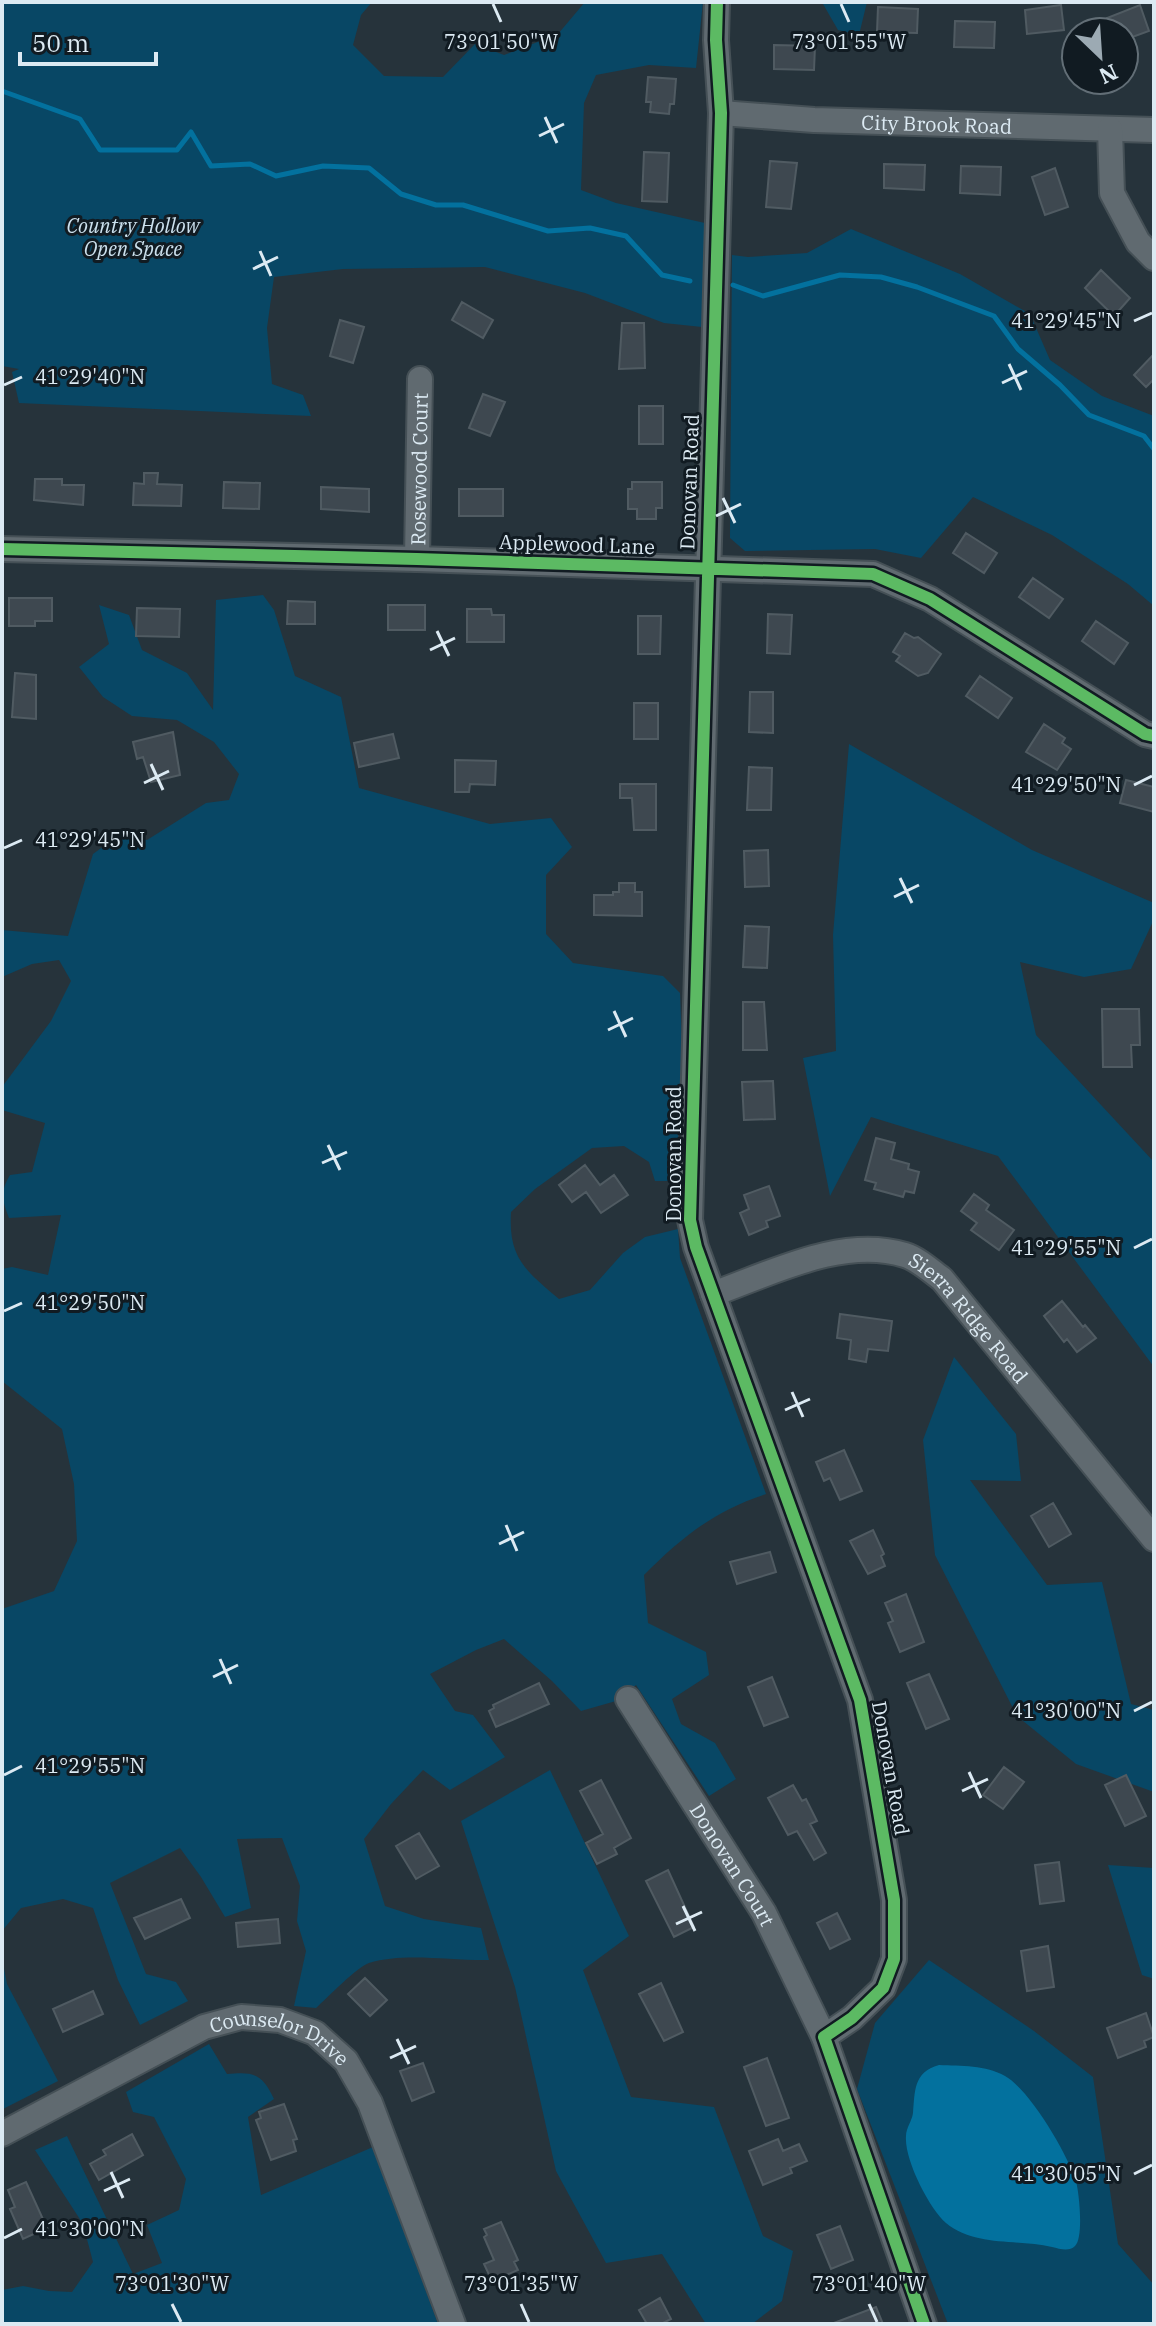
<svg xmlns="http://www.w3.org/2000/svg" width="1156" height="2326" font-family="'IBM Plex Serif',serif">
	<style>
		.green { fill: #084765 }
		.water { fill: #03719e }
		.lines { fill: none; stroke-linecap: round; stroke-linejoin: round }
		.stream { stroke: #03719e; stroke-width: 5 }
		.building { fill: #3e4850; stroke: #505b62; stroke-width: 2 }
		.minor-casing { stroke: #455056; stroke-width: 28 }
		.minor { stroke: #606a70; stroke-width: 24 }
		.cycleway-casing { stroke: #111b22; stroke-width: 17 }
		.cycleway { stroke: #5cba63; stroke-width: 12 }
		.ticks { fill: none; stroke: #dceaf3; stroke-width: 3 }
		.labels { text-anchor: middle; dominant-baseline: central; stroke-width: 6; stroke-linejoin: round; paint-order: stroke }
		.street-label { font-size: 20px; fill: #dceaf3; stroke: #111b22 }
		.park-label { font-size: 20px; font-style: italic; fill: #cde2ef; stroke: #111b22 }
		.ticks-label { font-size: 20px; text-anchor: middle; fill: #dceaf3; stroke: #111b22; stroke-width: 6; stroke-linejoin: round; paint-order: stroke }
	</style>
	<rect width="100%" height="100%" fill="#26333b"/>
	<path class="green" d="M2,2H372L361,15L353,45L384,76L443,77L475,44L504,55L558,34L585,2H703L696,68L649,65L596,75L584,103L581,190L616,203L705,223L702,327L664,323L585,293L485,267L343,269L274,277L267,328L272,384L303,395L311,416L19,403L12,372L19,369L2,366Z
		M826,2H867L859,35L838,30L823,4Z
		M851,229L960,274L1030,314L1050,360L1102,396L1154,416V606L1128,584L1052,535L973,497L921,558L875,549L745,551L730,538L732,255L748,257L807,253Z
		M263,595L274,610L295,676L341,697L359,788L490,824L551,818L572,847L546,875V934L573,963L663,976L680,993L682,1048L679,1181H655L649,1162L624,1146L592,1148L535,1189L511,1212C508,1258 526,1271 559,1299L590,1290L623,1253L645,1237L678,1229L680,1258L766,1494C714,1511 682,1537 644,1575L648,1623L706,1652L709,1675L672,1699L681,1724L715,1743L736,1779L709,1796L636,1685L616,1701L581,1711L552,1681L504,1639L476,1650L430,1674L455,1711L473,1715L505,1757L450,1790L423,1770L391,1804L364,1839L385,1906L424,1919L481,1928L489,1960C452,1961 404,1952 369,1963C358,1966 327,1998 316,2008L294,2006L306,1951L297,1921L300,1886L282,1838L237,1839L251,1908L225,1917L201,1877L180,1848L110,1883L146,1974L176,1982L188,2001L140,2025L118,1980L93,1908L63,1899L21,1908L2,1931V1609L54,1591L77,1541L74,1484L62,1429L2,1381V1269L12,1267L48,1275L61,1215L9,1218C2,1200 0,1192 10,1175L32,1172L45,1123L2,1110V1087L51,1021L71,981L59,960L32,964L2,977V930L68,936L93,854L115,838L147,840L206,803L229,800L239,774L214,742L177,720L132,716L103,697L79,667L109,644L99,605L129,615L142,650L187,673L213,710L216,600Z
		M849,744L1032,850L1154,903V919L1131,969L1084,977L1020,962L1036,1035L1154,1162V1367L998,1156L871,1117L830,1196L803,1058L836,1051L833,935Z
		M954,1357L1016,1434L1021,1481L970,1480L1047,1585L1102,1582L1131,1704L1154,1710V1792L1076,1764L1017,1716L935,1555L923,1440Z
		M550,1770L629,1936L583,1970L631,2097L714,2107L763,2236L793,2251L782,2301L752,2324H706L662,2254L606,2263L556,2171L515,1987L461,1821Z
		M1108,1865L1154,1868V1979L1142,1975Z
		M2,1958L7,1984L58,2081L3,2109Z
		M929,1960L1034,2031L1093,2077L1118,2244L1154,2285V2324H948L857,2089L875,2023Z
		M209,2044L227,2074C254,2072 262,2073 274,2099L248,2117L261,2195L373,2147L438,2324H2V2290L23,2286L49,2291L72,2292L93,2262L83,2224L35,2150L67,2136L133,2274L162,2263L147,2225L179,2210L186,2179L154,2117L133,2112L126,2092Z"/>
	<path class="water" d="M939,2065C961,2066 986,2065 1005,2076C1030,2090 1067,2153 1076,2181C1079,2192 1084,2238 1075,2246C1069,2252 1060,2249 1052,2247C1018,2239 975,2247 946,2223C929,2208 904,2159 906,2136C906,2128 912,2121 913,2113C915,2092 913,2072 939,2065Z"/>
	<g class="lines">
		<path class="stream" d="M2,91L80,119L100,150H177L191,132L211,166L250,164L276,176L323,166L369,168L401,194L436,205H463L548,231L590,228L626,236L662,275L690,281
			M733,285L763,296L840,275L881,277L917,287L994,316L1018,349L1060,385L1089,415L1144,436L1154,449"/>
	</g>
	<path class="building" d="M1061,5L1064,30L1027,34L1025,10Z
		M1140,5L1149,31L1124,40V32H1113L1107,18Z
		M878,7L918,9L917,33L877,32Z
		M955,21L995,22L994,48L954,47Z
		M774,45L815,46L814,70L774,69Z
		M648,77L676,79L674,104H670L669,114L650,112L651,102H646Z
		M644,152L669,153L667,202L642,201Z
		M770,161L797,163L791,209L766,207Z
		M884,164L925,165L924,190L884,188Z
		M961,166L1001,167L1000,195L960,193Z
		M1055,168L1068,207L1045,215L1032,177Z
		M1101,270L1130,298L1114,316L1085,288Z
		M462,302L493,320L483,338L452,320Z
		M340,320L364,327L353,363L330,356Z
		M622,323H644L645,368L619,369Z
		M1154,354V379L1146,387L1134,375Z
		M483,394L505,402L490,436L469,428Z
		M639,406H663V444H639Z
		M144,473H158L157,484L182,485L181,506L133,505L134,483L144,484Z
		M35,479H62V485H84L83,505L34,500Z
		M224,482L260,483L259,509L223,508Z
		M632,482H662V508H656V519H637V509H628V489H632Z
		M321,487L369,489V512L321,509Z
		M459,489H503V516H459Z
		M966,533L997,553L984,573L953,553Z
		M1033,578L1063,599L1049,618L1019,597Z
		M9,598H52V621H35V626H9Z
		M288,601L315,602V624H287Z
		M388,605H425V630H388Z
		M137,608L180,609L179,637L136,636Z
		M467,609H491L492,615H504V642H467Z
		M768,614L792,615L790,654L767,653Z
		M638,616H661L660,654H638Z
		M1096,621L1128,643L1114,664L1082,641Z
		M905,633L914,638L918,637L941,654L928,673L918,676L896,661L900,656L893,652Z
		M15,673L36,675V719L12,717Z
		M980,676L1012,698L998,718L966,696Z
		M750,692H773V733L749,732Z
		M634,703H658V739H634Z
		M1044,724L1065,738L1062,743L1071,749L1057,770L1026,752Z
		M173,732L180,775L151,782L143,757L137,759L133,742Z
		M393,734L399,758L359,767L354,743Z
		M455,760L496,761L495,785L470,784L469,792H455Z
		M749,767L772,768L771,810H747Z
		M1126,780L1154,787V812L1120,803Z
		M620,784H656V830H634L632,798H620Z
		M768,850L769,886L745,887L744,851Z
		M619,883H635V892H642V916L594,915V895H613V892H619Z
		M745,926L769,927L767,968L743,967Z
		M743,1002H764L767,1050H743Z
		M1102,1009H1139L1140,1045H1131L1132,1067H1103Z
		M773,1081L775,1119L744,1120L742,1082Z
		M876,1138L895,1143L891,1159L909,1164L908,1169L919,1172L914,1193L905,1191L903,1197L874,1189L876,1183L865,1180Z
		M585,1165L600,1185L614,1175L628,1195L601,1213L586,1192L572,1202L559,1185Z
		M769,1186L780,1216L766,1221L768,1227L749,1235L740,1213L749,1209L744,1195Z
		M974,1194L989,1205L986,1210L1014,1230L999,1250L971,1230L977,1223L961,1211Z
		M1062,1301L1083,1327L1085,1325L1096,1338L1077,1352L1067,1339L1064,1342L1044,1316Z
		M840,1314L892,1321L888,1351L868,1349L866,1362L849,1359L851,1340L837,1338Z
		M844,1450L862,1491L840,1500L830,1478L824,1481L816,1462Z
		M1053,1503L1071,1534L1049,1547L1031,1516Z
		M873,1530L884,1554L881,1556L885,1566L868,1574L850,1541Z
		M770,1552L776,1572L737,1584L730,1562Z
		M906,1594L924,1642L900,1652L888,1623L893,1621L885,1603Z
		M929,1674L949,1719L926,1729L907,1683Z
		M772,1677L788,1717L764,1726L748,1687Z
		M539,1683L549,1704L496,1727L489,1711L494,1708L493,1705Z
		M1004,1767L1024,1782L1003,1809L983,1795Z
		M1126,1775L1146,1816L1125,1826L1105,1785Z
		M601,1780L631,1838L614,1848L617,1854L597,1864L586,1843L603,1834L580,1791Z
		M793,1785L802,1801L806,1799L817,1821L810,1824L826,1853L814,1860L797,1831L788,1835L768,1798Z
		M419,1833L439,1866L416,1879L396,1846Z
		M1059,1862L1064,1901L1040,1904L1035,1865Z
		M668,1870L694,1927L674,1937L646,1881Z
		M181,1899L190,1918L145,1939L134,1918Z
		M837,1913L850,1939L830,1949L817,1923Z
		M278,1919L280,1943L238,1947L236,1923Z
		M1048,1946L1054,1987L1027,1991L1021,1951Z
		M365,1978L387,2000L370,2016L348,1994Z
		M661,1983L683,2032L664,2041L639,1994Z
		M93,1991L103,2014L63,2032L53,2009Z
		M1146,2013L1154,2037L1144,2041L1146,2047L1118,2058L1107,2028Z
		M767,2058L789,2118L766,2126L744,2067Z
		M423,2063L434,2092L412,2101L400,2071Z
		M284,2104L297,2139L293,2140L296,2151L271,2160L256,2120L261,2118L259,2112Z
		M132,2134L143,2155L99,2180L90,2164L106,2155L103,2150Z
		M778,2139L783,2151L799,2144L807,2161L790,2168L792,2173L763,2185L749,2151Z
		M26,2182L47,2228L23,2239L10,2209L15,2207L8,2190Z
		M501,2222L518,2260L514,2262L518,2270L492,2281L484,2264L494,2260L484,2237L487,2235L484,2229Z
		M840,2226L853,2260L831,2269L817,2235Z
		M660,2298L671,2319L661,2324H647L639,2310Z
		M876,2307L883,2324H835L834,2323Z"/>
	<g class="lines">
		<g class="minor-casing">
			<g id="minor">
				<path d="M717,2L716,40L721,113L690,1220L696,1247L860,1700L894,1900V1959L883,1988L852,2018L824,2037L924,2324"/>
				<path id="s1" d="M721,113L814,120L1154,130"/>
				<path d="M1110,129L1112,193L1138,242L1154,258"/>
				<path d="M2,549L417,559L873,574L930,599L1145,734L1154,736"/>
				<path id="s2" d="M417,559L420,379"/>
				<path id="s3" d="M713,1294C772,1273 842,1236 905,1255C918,1259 931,1271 942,1279L1154,1539"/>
				<path id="s4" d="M628,1699L764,1913L824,2037"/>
				<path id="s5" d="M2,2134L204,2027L241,2017L280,2020L315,2033L346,2061L370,2103L453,2324"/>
			</g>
		</g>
		<use href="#minor" class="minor"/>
		<g class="cycleway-casing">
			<path id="cycleway" d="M717,2L716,40L721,113L690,1220L696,1247L860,1700L894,1900V1959L883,1988L852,2018L824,2037L924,2324
				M2,549L417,559L873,574L930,599L1145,734L1154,736"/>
		</g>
		<use href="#cycleway" class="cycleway"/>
	</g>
	<path class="ticks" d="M493,4L501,22M841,4L849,22M545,117L557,143M539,136L564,124M260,251L271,276M253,269L278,257M1134,321L1152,313M1009,364L1021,390M1002,383L1027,371M4,385L22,377M723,498L735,523M716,516L741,504M437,631L449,656M430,650L455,638M151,764L163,790M144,783L169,771M1134,785L1152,776M4,848L22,840M900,878L912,903M894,897L919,885M614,1011L626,1037M608,1030L633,1018M328,1145L340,1170M322,1163L347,1152M1134,1248L1152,1239M4,1311L22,1303M792,1392L803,1417M785,1410L810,1399M506,1525L517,1551M499,1544L524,1532M220,1659L231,1684M213,1677L238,1665M1134,1711L1152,1702M969,1772L981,1798M4,1775L22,1766M962,1791L988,1779M683,1906L695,1931M676,1924L702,1912M397,2039L409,2064M390,2058L416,2046M111,2172L123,2198M1134,2174L1152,2165M104,2191L130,2179M4,2238L22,2229M172,2304L181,2322M521,2304L529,2322M869,2304L877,2322"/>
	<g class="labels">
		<g class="street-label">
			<text stroke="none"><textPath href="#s1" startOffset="216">City Brook Road</textPath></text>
			<text stroke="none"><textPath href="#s2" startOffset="90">Rosewood Court</textPath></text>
			<text transform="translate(689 482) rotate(-88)">Donovan Road</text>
			<text transform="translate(577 544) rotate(2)">Applewood Lane</text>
			<text transform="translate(673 1154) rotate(-90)">Donovan Road</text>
			<text stroke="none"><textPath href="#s3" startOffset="290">Sierra Ridge Road</textPath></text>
			<text transform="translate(891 1768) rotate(80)">Donovan Road</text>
			<text stroke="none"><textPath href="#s4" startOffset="196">Donovan Court</textPath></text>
			<text stroke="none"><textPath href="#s5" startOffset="310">Counselor Drive</textPath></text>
		</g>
		<g class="park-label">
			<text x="133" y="225">Country Hollow<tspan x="133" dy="23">Open Space</tspan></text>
		</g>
	</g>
	<g class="ticks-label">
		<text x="501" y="49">73°01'50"W</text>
		<text x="849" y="49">73°01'55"W</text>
		<text x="1066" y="328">41°29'45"N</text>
		<text x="90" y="384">41°29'40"N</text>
		<text x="1066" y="792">41°29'50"N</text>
		<text x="90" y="847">41°29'45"N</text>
		<text x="1066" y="1255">41°29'55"N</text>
		<text x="90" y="1310">41°29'50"N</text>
		<text x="1066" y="1718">41°30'00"N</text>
		<text x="90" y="1773">41°29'55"N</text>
		<text x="1066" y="2181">41°30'05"N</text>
		<text x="90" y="2236">41°30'00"N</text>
		<text x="172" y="2291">73°01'30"W</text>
		<text x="521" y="2291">73°01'35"W</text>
		<text x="869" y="2291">73°01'40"W</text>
	</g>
	<rect width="1156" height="2326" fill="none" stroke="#dceaf3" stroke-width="8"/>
	<g transform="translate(1100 56) rotate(155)"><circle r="38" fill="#111b22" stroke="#626e76" stroke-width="2"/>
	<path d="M0-6L14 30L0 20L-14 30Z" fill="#9caab3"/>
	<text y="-12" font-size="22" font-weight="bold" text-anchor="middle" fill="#dceaf3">N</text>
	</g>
	<path d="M20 52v12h136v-12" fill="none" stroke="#dceaf3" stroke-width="4"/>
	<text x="32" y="52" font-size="24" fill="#dceaf3" stroke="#111b22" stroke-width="6" paint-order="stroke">50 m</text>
</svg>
